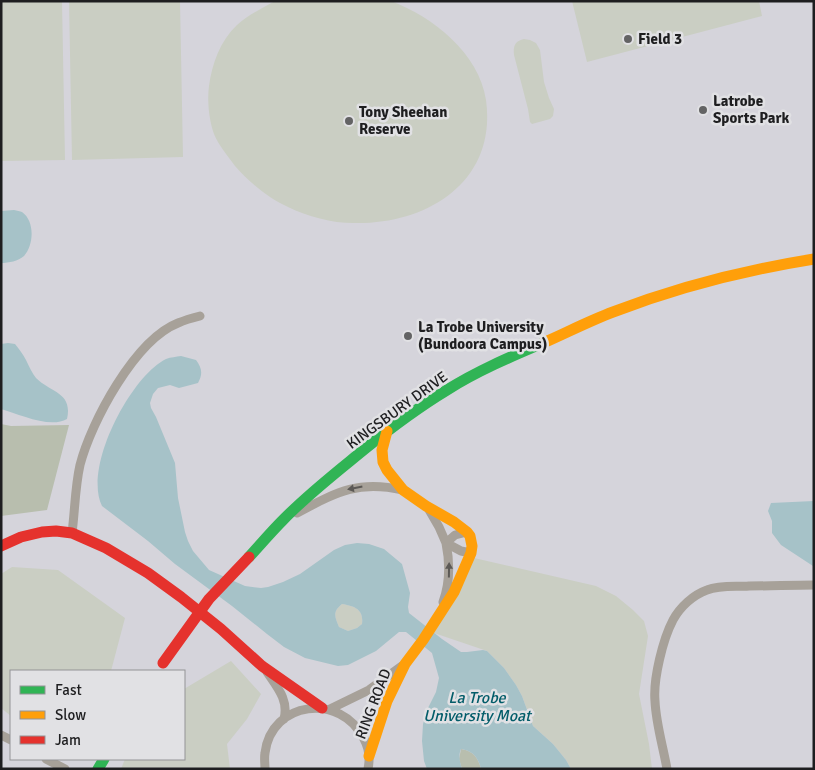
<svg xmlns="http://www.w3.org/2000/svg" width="815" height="770" font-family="Signika,sans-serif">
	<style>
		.built { fill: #d5d4db; fill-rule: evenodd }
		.green { fill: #cacec3 }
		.forest { fill: #b8beae }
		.water { fill: #a6c2c8; fill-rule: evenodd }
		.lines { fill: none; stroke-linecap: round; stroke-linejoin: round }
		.street { stroke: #a7a199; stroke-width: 9 }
		.fast { stroke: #30b455; stroke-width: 11 }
		.slow { stroke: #ff9f0a; stroke-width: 11 }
		.jam { stroke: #e5322d; stroke-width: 11 }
		.jam-bridge { stroke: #e5322d; stroke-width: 11 }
		.oneway { fill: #5c5956 }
		.poi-dot { fill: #636364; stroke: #e1e1e4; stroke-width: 2 }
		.labels { text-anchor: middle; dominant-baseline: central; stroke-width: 5; stroke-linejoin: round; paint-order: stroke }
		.poi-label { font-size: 15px; font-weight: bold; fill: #1e1e20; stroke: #e1e1e4; text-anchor: start }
		.street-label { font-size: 15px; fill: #1e1e20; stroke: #e1e1e4 }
		.water-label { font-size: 16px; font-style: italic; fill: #025c69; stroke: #e1e1e4 }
	</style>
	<rect width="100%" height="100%" fill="#e2e2e3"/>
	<path class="built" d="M1,1H814V769H1ZM11,671H184V759H11Z"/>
	<path class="green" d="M1,1H62L65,160L1,161Z
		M69,1H180L183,157L72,160Z
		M275,1H391C433,17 479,53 486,100C497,180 430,223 358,223C335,224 309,217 288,207C268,198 249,182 235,166C228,156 219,146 214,134C209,120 207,101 209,86C212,64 220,41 237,25C248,15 262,8 275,1Z
		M572,1H759L762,16L587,62Z
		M524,39L530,40L536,43L540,50L544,82L549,98L554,109L553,116L550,119L532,124L530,122L528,109L514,55C513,46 515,41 524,39Z
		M474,558L596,586L616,596L633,610L644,621L648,636L639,694L649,744L652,769H571L566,760L553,744L533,726L522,696L516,685L504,668L487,651L434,633Z
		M12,567L58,570L125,618L111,671H11V716L1,708V574Z
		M342,604C354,606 364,609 362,624L357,628L348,631L339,627C335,617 332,612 342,604Z
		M231,661L261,694L247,719L227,744L230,769H121L125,759H184V689Z"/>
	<path class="forest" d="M1,424L11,426L69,425L47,510L1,516Z
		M461,749C473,751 478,757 481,769H462L459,759Z"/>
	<path class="water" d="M14,210C17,211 20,211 22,212C35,221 34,245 24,256C18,261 9,263 1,263V211Z
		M8,343L15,344C19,349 23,354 26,360C29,366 32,373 36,378C51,393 73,392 67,419C50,429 19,414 1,409V344Z
		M181,356L196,360C202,368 203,374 198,383L179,388L170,385L158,388L153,394L150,403L151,408L156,417L175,463L178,498L185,532L188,541L193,551L209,570L245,586L261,588L268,587L283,582L300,574L334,550L345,545L357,543L369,544L384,549L402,564L410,593L408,607L409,613L442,639L461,652H467L483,650L487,651L504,668L516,685L522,696L533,726L553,744L566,760L571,769H481C478,757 473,751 461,749C458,756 460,762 462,769H427L424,761L422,741L423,724L428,708L436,692L439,678L432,653L406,632H399L376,651L348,665L338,666L305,658L284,647L267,634L232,606L175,564L148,541L102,506C83,468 130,377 166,359C171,357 176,357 181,356ZM342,604C354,606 364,609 362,624L357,628L348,631L339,627C335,617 332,612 342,604Z
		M814,501V565L813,566L781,545L772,533V521L768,511L771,503Z"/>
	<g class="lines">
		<path class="street" d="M428,508L439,527L446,543L461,551L471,553
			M297,513C337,492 357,480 403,490
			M72,533C75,510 75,487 80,465C91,422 135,340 178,323C185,320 192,318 200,316
			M443,602C450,583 450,563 446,543L455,535L467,532
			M267,672C277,687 289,700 284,719
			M330,709L369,690L402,666
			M1,735L11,740
			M46,759L65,769
			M265,769C265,764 264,758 265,753C271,701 341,692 364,739C369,748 370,759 368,769
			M667,769C663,746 656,724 655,701C653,679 663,639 673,620C680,607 693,595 707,590C720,585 735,587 749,586C770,586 792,585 814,585"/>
		<path class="fast" d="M249,557C260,545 271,532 283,520C308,494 338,471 366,448C392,427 419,407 447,390C477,371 510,357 543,343
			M98,769L104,759"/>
		<path class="slow" d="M543,343C566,333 589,321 613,312C678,287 745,270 814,259
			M369,756L387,701L405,664L423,640L454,592L471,553L472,546L470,536L467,532L454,522L426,506L403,490L387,470L383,462L382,450L387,431"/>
		<path class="jam" d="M1,546L21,537L42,532L56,531L72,533L106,548L148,573L181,597L221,629L262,666L322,708"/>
		<path class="jam-bridge" d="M163,663L209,599L249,557"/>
	</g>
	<defs><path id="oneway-solid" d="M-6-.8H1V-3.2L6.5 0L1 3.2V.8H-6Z" transform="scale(1.25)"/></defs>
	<g class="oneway">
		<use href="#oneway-solid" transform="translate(355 488) rotate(169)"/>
		<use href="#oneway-solid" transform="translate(449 570) rotate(-89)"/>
	</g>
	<g class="poi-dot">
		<circle cx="628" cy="39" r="5"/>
		<circle cx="703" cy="110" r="5"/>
		<circle cx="349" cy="121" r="5"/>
		<circle cx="408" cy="336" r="5"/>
	</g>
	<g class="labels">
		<g class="poi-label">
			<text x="638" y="39">Field 3</text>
			<text x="713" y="101">Latrobe<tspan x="713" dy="17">Sports Park</tspan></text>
			<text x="359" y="112">Tony Sheehan<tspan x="359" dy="17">Reserve</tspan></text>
			<text x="418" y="327">La Trobe University<tspan x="418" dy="17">(Bundoora Campus)</tspan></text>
		</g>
		<g class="street-label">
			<text transform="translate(397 410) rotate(-36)">KINGSBURY DRIVE</text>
			<text transform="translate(373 704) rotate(-69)">RING ROAD</text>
		</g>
		<g class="water-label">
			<text x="477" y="698">La Trobe<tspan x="477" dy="18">University Moat</tspan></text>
		</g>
	</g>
	<rect width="815" height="770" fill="none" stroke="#1e1e20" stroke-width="5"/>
	<rect x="10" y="670" width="175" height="90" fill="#e1e1e4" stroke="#939396"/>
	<rect x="20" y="686" width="25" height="8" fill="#30b455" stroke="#939396"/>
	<text x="55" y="695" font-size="15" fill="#1e1e20">Fast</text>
	<rect x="20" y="711" width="25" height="8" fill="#ff9f0a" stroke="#939396"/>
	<text x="55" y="720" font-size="15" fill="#1e1e20">Slow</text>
	<rect x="20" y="736" width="25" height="8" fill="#e5322d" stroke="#939396"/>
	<text x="55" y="745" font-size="15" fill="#1e1e20">Jam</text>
</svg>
